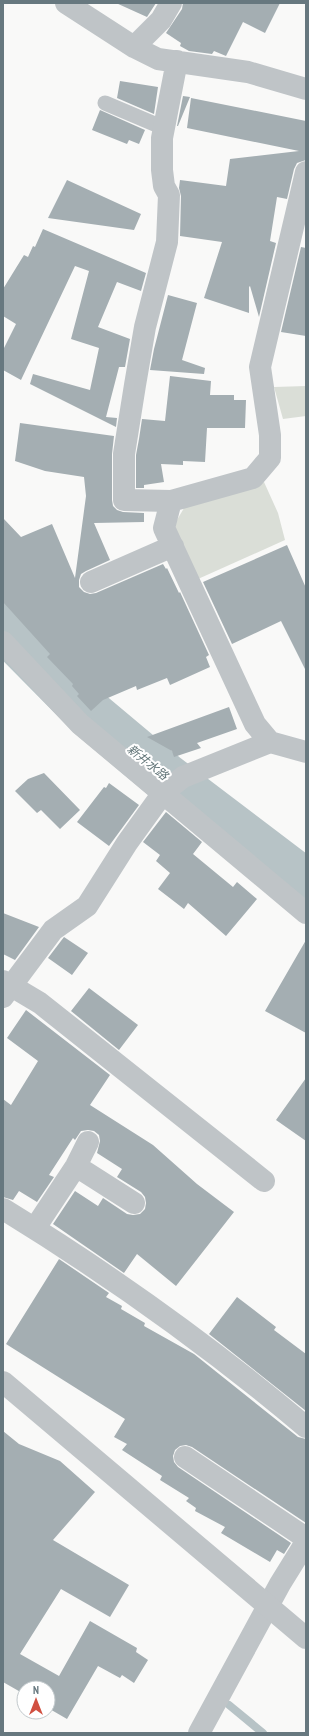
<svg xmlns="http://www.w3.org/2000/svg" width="309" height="1736" font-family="'PT Sans Narrow','Noto Sans JP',sans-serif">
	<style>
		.green { fill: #daded7 }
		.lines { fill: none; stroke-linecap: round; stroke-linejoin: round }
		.stream { stroke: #b7c3c6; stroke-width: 8 }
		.river { stroke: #b7c3c6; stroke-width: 49 }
		.building { fill: #a4aeb2 }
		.service { stroke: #bfc4c7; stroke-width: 15 }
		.minor { stroke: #bfc4c7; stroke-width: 22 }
		.tertiary { stroke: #bfc4c7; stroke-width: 22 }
		.labels { text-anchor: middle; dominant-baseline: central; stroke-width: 4; stroke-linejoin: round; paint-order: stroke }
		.water-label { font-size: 12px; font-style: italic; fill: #637679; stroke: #fff }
	</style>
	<rect width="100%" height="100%" fill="#f9f9f8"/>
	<path class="green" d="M306,386V416L283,419L274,387Z
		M264,482L278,513L285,540L198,579L174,525L187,503Z"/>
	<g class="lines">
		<path class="stream" d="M229,1705L263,1733"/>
		<path class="river" d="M3,626L91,715L165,777L306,884"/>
	</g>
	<path class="building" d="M116,3H156L147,17Z
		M183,3H280L265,33L243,22L226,56L214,51L212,54L189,51L180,46L181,43L166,33L182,9Z
		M120,81L158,87L154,114L117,98Z
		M183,96L190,97L178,126H177Z
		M191,98L306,121V160L297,163L294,169L287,199L277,197L270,241L276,243L259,317L250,286L249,287V313L204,298L222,242L180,236L181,196L179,188L180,180L226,186L230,159L299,151L187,128Z
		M100,110L145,130L139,144L129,140L127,144L92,130Z
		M67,180L141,214L134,230L48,218Z
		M43,229L146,273L141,291L117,282L98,327L130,339L125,367H119L106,417L117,418L116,427L30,384L33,374L90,390L99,348L71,339L89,271L75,266L21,380L3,370V350L16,324L3,316V289L24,255L28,257L33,246L35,247Z
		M301,247L306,248V336L281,332Z
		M168,295L197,303L182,360L205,368L204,374L150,370L154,349Z
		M170,376L211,381L210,395H234V400H246L245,428H207L205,462L183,461V465L161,464L164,482L144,485V488H136V455L139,439L141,440L139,439L142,419L165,421Z
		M20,423L114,436L112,454V500L113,506L117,510L123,512L144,513V522L94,523L110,560L86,571L81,574L79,580V587L84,592L90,594L96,593L163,564L166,569L167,568L179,593L180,592L209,655L206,657L210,667L170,685L167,678L137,690L136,686L103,700L91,711L77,696L79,694L72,686L73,684L47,657L50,654L3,602V518L21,537L52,524L75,578L86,496L84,477L45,471L15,461Z
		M287,545L306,588V671L281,621L232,644L203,582Z
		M229,707L237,729L197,743L201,748L174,757L172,751L147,737Z
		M44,773L80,810L60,829L41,810L37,813L15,791L28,779Z
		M109,783L139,805L109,846L77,822L104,787L106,788Z
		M166,812L202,842L193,854L233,887L237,882L257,899L226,936L188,903L184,909L158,889L170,873L156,861L160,855L143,842Z
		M3,913L39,927L15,960L3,954Z
		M64,937L88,953L72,975L48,958Z
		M306,940V1033L265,1011Z
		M89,988L138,1025L119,1050L71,1011Z
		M26,1010L110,1075L90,1105L153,1145L197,1184L234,1212L176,1286L137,1254L124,1273L53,1224L75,1191L98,1206L103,1198L127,1214L133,1215L140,1214L145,1209L146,1203L145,1197L141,1192L117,1177L122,1169L97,1153L100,1141L99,1135L94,1131L88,1130L81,1131L75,1140L73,1138L49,1175L54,1177L37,1202L19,1191L13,1200L3,1197V1099L11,1105L38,1061L7,1038Z
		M306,1078V1141L276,1120Z
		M59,1259L109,1293L106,1297L122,1306L121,1309L145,1323L144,1326L194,1354L298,1437L306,1439V1523L192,1447L186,1445L180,1446L175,1450L173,1456L174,1462L178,1467L291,1543L284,1554L277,1550L270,1562L221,1533L225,1527L195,1511L196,1508L186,1501L189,1498L160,1480L162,1476L122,1450L127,1444L114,1437L125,1419L6,1344Z
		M237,1297L276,1327L274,1330L306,1354V1411L209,1334Z
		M3,1431L19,1444L60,1461L95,1492L53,1540L129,1585L110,1617L61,1589L20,1654L59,1676L90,1621L137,1648L136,1652L148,1660L134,1683L122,1675L120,1678L98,1666L67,1719L48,1708V1688H24V1694L3,1682Z"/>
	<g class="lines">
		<path class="service" d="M105,103L164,128"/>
		<path class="minor" d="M66,3L134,47L158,59L248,72L306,89
			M134,47L161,20L171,3
			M171,501L124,500V454L135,385L145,327L167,242L169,195L164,186L162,170V138L177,61
			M91,582L173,546
			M3,642L80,724L306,913
			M270,742L255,724L164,528L171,501L253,478L270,458V435L260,367L306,172
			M3,981L40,1003L264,1181
			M3,997L53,930L87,906L127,843L163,793L183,777L270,742L306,752
			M76,1166L134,1203
			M3,1209C109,1274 211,1347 306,1427
			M35,1228L76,1166L88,1142
			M185,1457L306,1538
			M199,1733L280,1584L306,1542"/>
		<path class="tertiary" d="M3,1382L306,1638"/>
	</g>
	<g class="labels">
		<g class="water-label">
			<text transform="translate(148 762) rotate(39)">新井水路</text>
		</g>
	</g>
	<rect width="309" height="1736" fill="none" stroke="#67787f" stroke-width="8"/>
	<g transform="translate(36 1700)"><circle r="19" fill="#ffffff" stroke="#c2c9cc"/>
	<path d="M0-3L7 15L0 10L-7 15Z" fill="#d15041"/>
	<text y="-6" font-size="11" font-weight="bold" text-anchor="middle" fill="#67787f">N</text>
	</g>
</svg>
